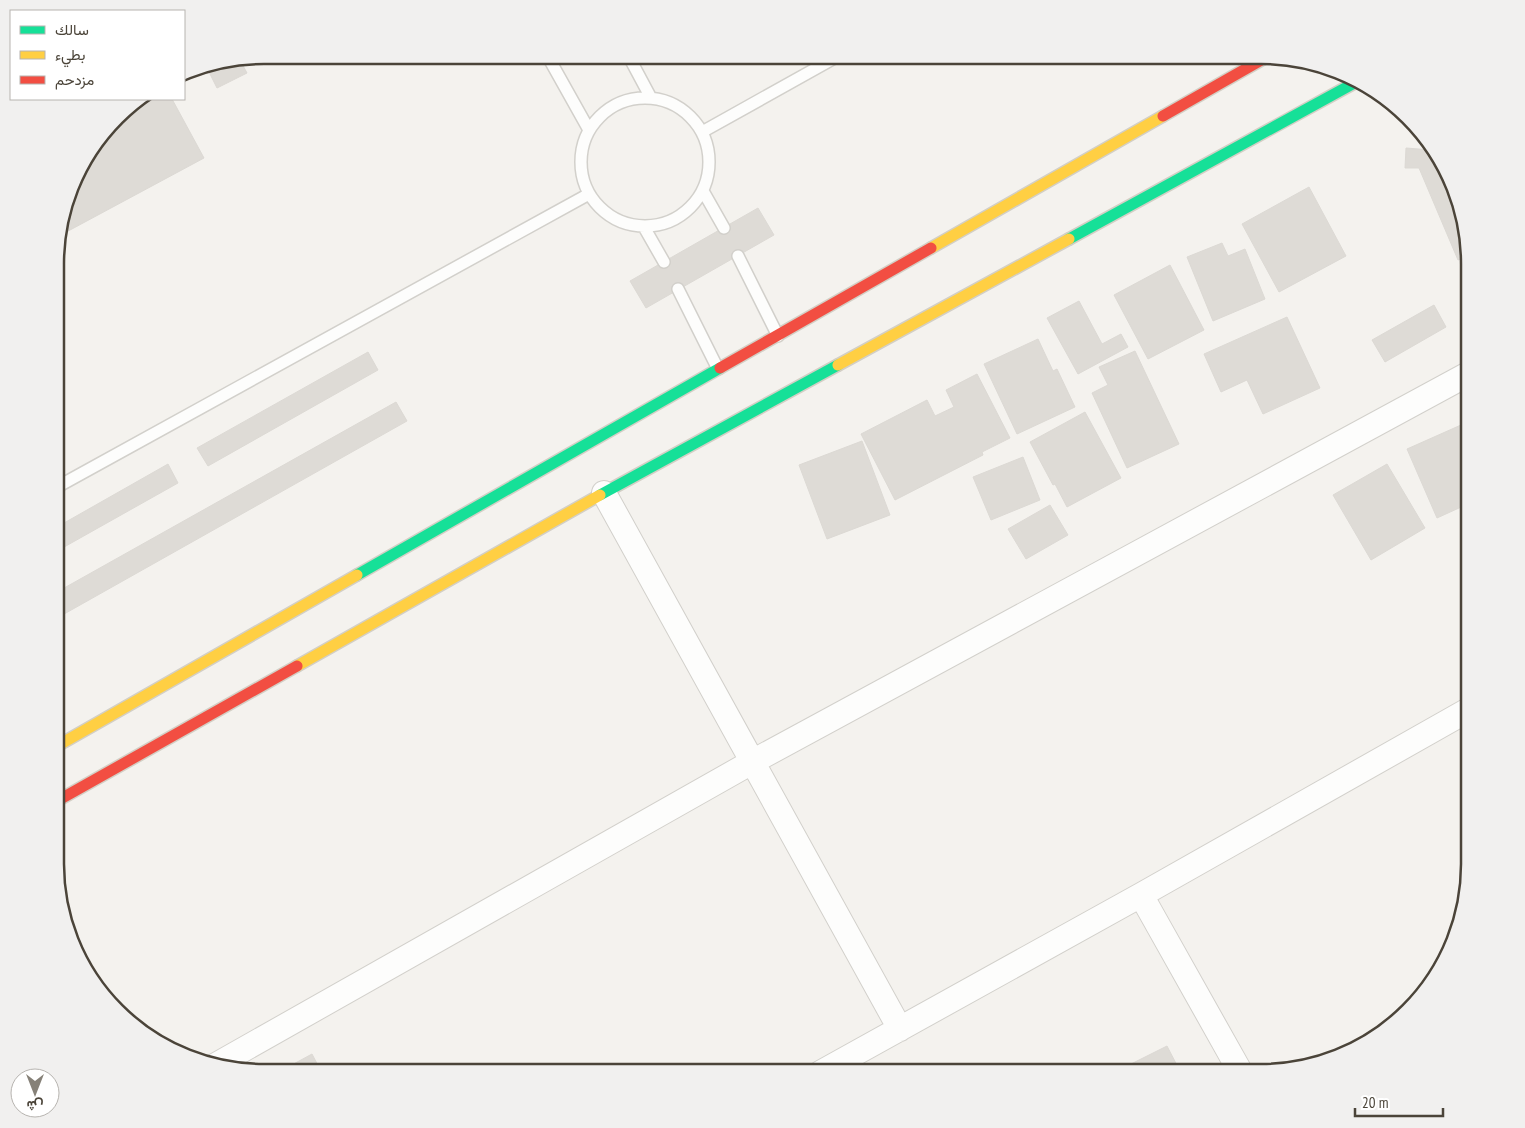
<svg xmlns="http://www.w3.org/2000/svg" width="1525" height="1128" font-family="'PT Sans Narrow',Vazirmatn,sans-serif">
	<style>
		.building { fill: #dedbd6; stroke: #dcd9d4 }
		.lines { fill: none; stroke-linecap: round; stroke-linejoin: round }
		.lane-casing { stroke: #d2d0cb; stroke-width: 14 }
		.street-casing { stroke: #d2d0cb; stroke-width: 26 }
		.fast-casing { stroke: #d3cfc5; stroke-width: 14 }
		.slow-casing { stroke: #d3cfc5; stroke-width: 14 }
		.jam-casing { stroke: #d3cfc5; stroke-width: 14 }
		.lane { stroke: #fdfdfc; stroke-width: 11 }
		.street { stroke: #fdfdfc; stroke-width: 24 }
		.fast { stroke: #16e098; stroke-width: 11 }
		.slow { stroke: #ffcf43; stroke-width: 11 }
		.jam { stroke: #f24e42; stroke-width: 11 }
		.rim { fill: none; stroke: #4b4439; stroke-width: 2.5 }
	</style>
	<rect width="100%" height="100%" fill="#f4f2ee"/>
	<path class="building" d="M240,60L247,73L217,88L206,66Z
		M139,99H172L204,158L57,237L77,171L126,107Z
		M1406,148L1431,150L1448,171L1470,250V256L1458,260L1419,168H1405Z
		M1309,187L1346,256L1279,292L1242,224Z
		M758,208L774,235L646,308L630,281Z
		M1222,243L1228,256L1245,249L1265,299L1213,321L1187,257Z
		M1170,265L1204,330L1148,359L1114,295Z
		M1079,301L1102,344L1121,334L1128,347L1078,374L1047,318Z
		M1434,305L1446,327L1385,362L1372,340Z
		M1287,317L1320,388L1263,414L1247,380L1221,392L1204,354Z
		M1038,339L1053,371L1057,369L1075,407L1017,434L984,364Z
		M1135,351L1179,444L1127,468L1092,393L1108,385L1099,367Z
		M368,352L378,370L208,466L197,448Z
		M977,374L1010,438L982,452L983,455L895,500L861,434L927,400L935,416L954,407L946,390Z
		M396,402L407,421L57,618V592Z
		M1085,412L1121,478L1067,507L1055,484L1053,485L1030,442Z
		M1470,421V503L1437,518L1407,449Z
		M862,441L890,515L827,539L799,465Z
		M1023,457L1040,500L991,520L973,477Z
		M168,464L178,483L57,551V527Z
		M1387,464L1425,528L1371,560L1333,495Z
		M1050,505L1068,535L1026,559L1008,529Z
		M1167,1046L1181,1073H1113Z
		M312,1054L322,1073H277Z"/>
	<g class="lines">
		<g class="lane-casing">
			<path id="lane" d="M547,55L589,130
				M628,55L651,98
				M581 162a64 64 0 1 1 128 0a64 64 0 1 1-128 0Z
				M702,132L840,55
				M703,191L724,228
				M644,227L664,262
				M738,256L778,336
				M678,289L718,369
				M57,487L589,194"/>
		</g>
		<g class="street-casing">
			<path id="street" d="M604,493L900,1029
				M1141,895L1241,1073
				M216,1065L752,762L1470,373
				M820,1073L1141,895L1470,709"/>
		</g>
		<g class="fast-casing">
			<path id="fast" d="M1069,239L1358,81
				M600,495L838,365
				M357,575L720,368"/>
		</g>
		<g class="slow-casing">
			<path id="slow" d="M931,248L1163,116
				M838,365L1069,239
				M297,666L600,495
				M57,746L357,575"/>
		</g>
		<g class="jam-casing">
			<path id="jam" d="M1163,116L1270,55
				M720,368L931,248
				M57,801L297,666"/>
		</g>
		<use href="#lane" class="lane"/>
		<use href="#street" class="street"/>
		<use href="#fast" class="fast"/>
		<use href="#slow" class="slow"/>
		<use href="#jam" class="jam"/>
	</g>
	<path d="M0 0H1525V1128H0ZM264 64H1261A200 200 0 0 1 1461 264V864A200 200 0 0 1 1261 1064H264A200 200 0 0 1 64 864V264A200 200 0 0 1 264 64Z" fill="#f1f0ef" fill-rule="evenodd"/>
	<path class="rim" d="M264 64H1261A200 200 0 0 1 1461 264V864A200 200 0 0 1 1261 1064H264A200 200 0 0 1 64 864V264A200 200 0 0 1 264 64Z"/>
	<rect x="10" y="10" width="175" height="90" fill="#ffffff" stroke="#b7b4b0"/>
	<rect x="20" y="26" width="25" height="8" fill="#16e098" stroke="#b7b4b0"/>
	<text x="55" y="35" font-size="15" fill="#4b4439">سالك</text>
	<rect x="20" y="51" width="25" height="8" fill="#ffcf43" stroke="#b7b4b0"/>
	<text x="55" y="60" font-size="15" fill="#4b4439">بطيء</text>
	<rect x="20" y="76" width="25" height="8" fill="#f24e42" stroke="#b7b4b0"/>
	<text x="55" y="85" font-size="15" fill="#4b4439">مزدحم</text>
	<g transform="translate(35 1093) rotate(180)"><circle r="24" fill="#ffffff" stroke="#b7b4b0"/>
	<path d="M0-4L9 19L0 12L-9 19Z" fill="#868178"/>
	<text y="-8" font-size="14" font-weight="bold" text-anchor="middle" fill="#4b4439">ش</text>
	</g>
	<path d="M1355 1108v8h88v-8" fill="none" stroke="#4b4439" stroke-width="2.5"/>
	<text x="1362" y="1108" font-size="15" fill="#4b4439" stroke="#ffffff" stroke-width="4" paint-order="stroke">20 m</text>
</svg>
